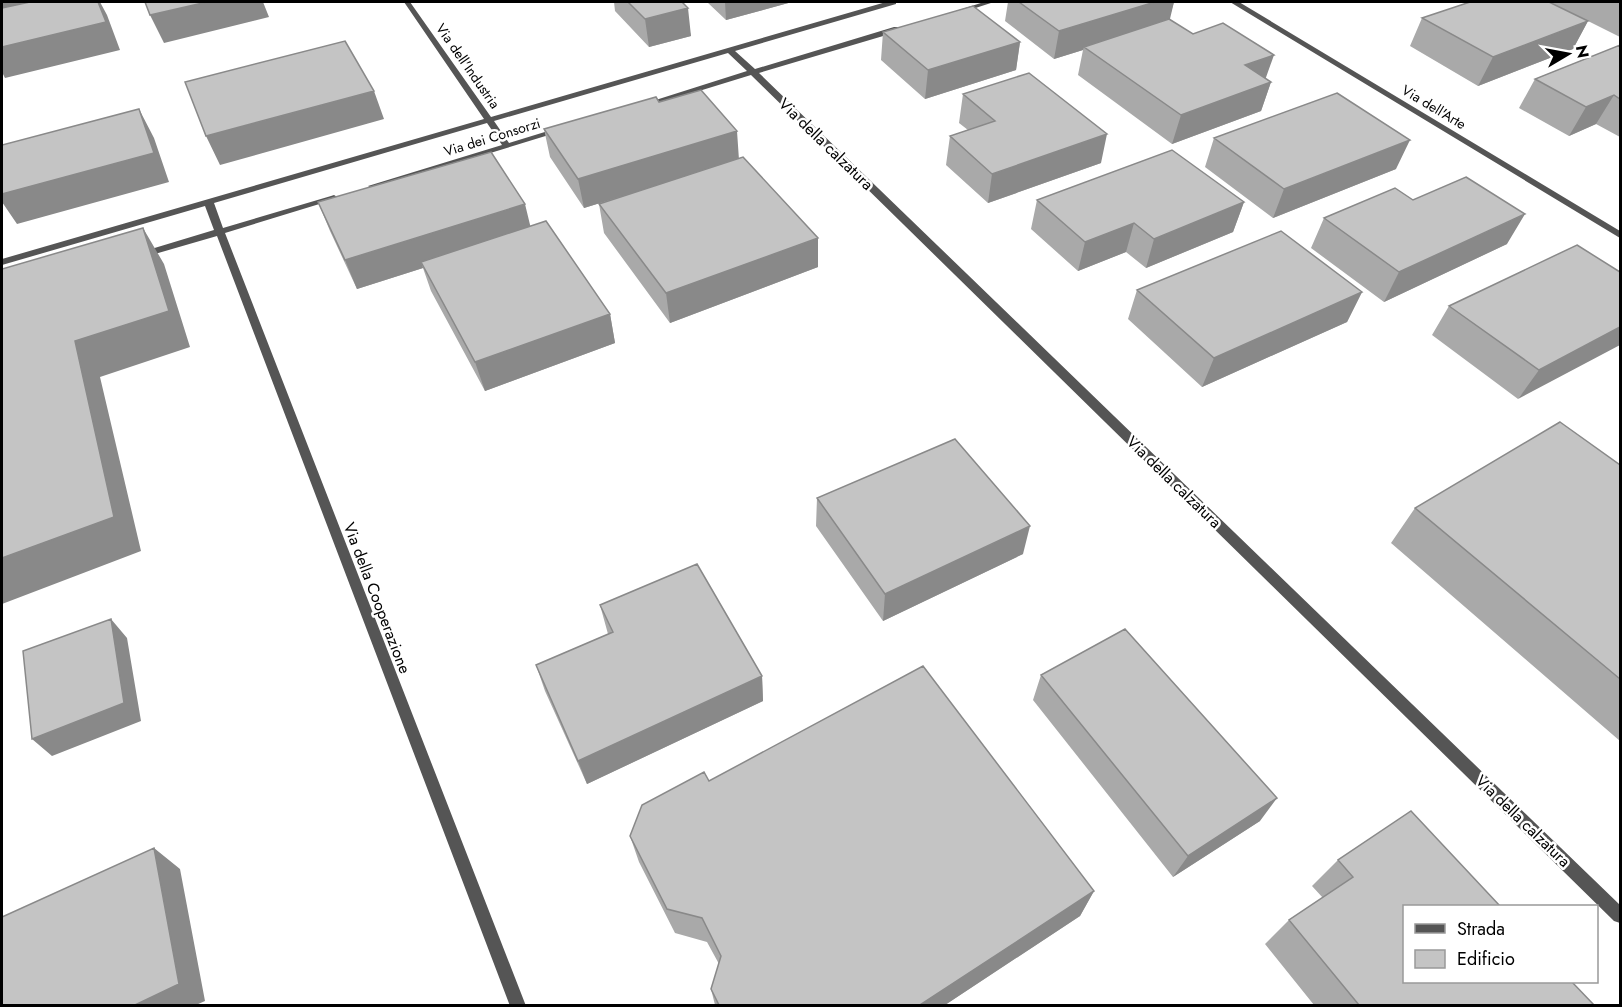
<svg xmlns="http://www.w3.org/2000/svg" width="1622" height="1007" font-family="Jost,sans-serif">
	<style>
		.lines { fill: none; stroke-linecap: round; stroke-linejoin: round }
		.minor { fill: #555; fill-rule: evenodd }
		.wall { fill: #a9a9a9 }
		.shaded-wall { fill: #898989 }
		.building { fill: #c4c4c4; stroke: #898989; stroke-width: 1.5 }
		.labels { text-anchor: middle; dominant-baseline: central; stroke-width: 5; stroke-linejoin: round; paint-order: stroke }
		.far-street-label { font-size: 14px; fill: #000; stroke: #fff }
		.street-label { font-size: 16px; fill: #000; stroke: #fff }
	</style>
	<rect width="100%" height="100%" fill="#fff"/>
	<g class="lines">
		<path class="minor" d="M404,2H410L491,117L886,2H896V4L735,51L755,69L894,27H900V31L759,73L1620,905V923L1614,921L751,75L647,107L640,105L747,71L728,53L494,121L509,143L561,127L565,130L376,188L373,189L368,186L502,145L487,123L214,203L223,228L331,196L334,195L339,198L225,233L526,1006H510L217,236L141,258L136,255L138,253L214,230L205,206L2,265V259L484,119Z
			M984,2H994L960,13L956,11Z
			M1230,2H1239L1620,231V238Z"/>
	</g>
	<path class="wall" d="M614,2H682L691,36L649,47L615,11Z
		M707,2H792L726,20Z
		M1008,2H1174L1169,19L1271,82L1261,111L1172,144L1078,75L1083,50L1054,59L1005,21Z
		M1470,2H1620V37L1588,21L1573,49L1478,86L1410,46L1422,18Z
		M883,32L1020,42L1016,70L925,99L881,60Z
		M1620,45V137L1596,124L1569,136L1519,108L1535,79Z
		M963,94L1101,163L988,203L946,165L950,136L968,130L959,123Z
		M544,129L739,158L818,267L670,323L604,233L599,204L642,190L584,208L550,157Z
		M1214,138L1396,169L1273,218L1205,167Z
		M1037,200L1244,202L1233,232L1146,268L1126,252L1078,271L1031,229Z
		M1413,200L1507,244L1384,302L1311,248L1324,218Z
		M318,202L530,227L610,314L615,343L485,391L431,291L423,268L357,289L330,231Z
		M1620,272L1518,399L1432,335L1449,306Z
		M1137,290L1362,292L1347,322L1202,387L1128,319Z
		M1620,465V741L1391,543L1415,508Z
		M817,498L1023,554L883,621L816,526Z
		M600,605L762,676L763,701L587,784L545,691L536,665L608,634Z
		M1041,675L1260,821L1173,877L1033,700Z
		M709,781L1094,891L1080,916L945,1005H715L711,989L719,964L707,942L675,933L639,862L630,836Z
		M1338,860L1594,1005H1314L1265,944L1289,920L1323,898L1312,886Z"/>
	<path class="shaded-wall" d="M2,2H96L2,24Z
		M98,2H100L107,15L120,50L5,78L2,72V47Z
		M207,2H263L269,17L164,43L150,15Z
		M725,2H792L726,20Z
		M1155,2H1174L1169,23L1084,47L1083,50L1054,59L1059,31Z
		M688,8L691,36L649,47L645,19Z
		M1588,21L1573,49L1478,86L1493,57Z
		M1020,42L1016,70L925,99L928,70Z
		M1274,55L1264,83L1245,65Z
		M1271,82L1261,111L1172,144L1181,115Z
		M374,91L384,119L220,165L206,136Z
		M1614,95L1596,124L1569,136L1586,107Z
		M139,109L154,138L169,182L17,224L2,202V194Z
		M737,131L739,160L584,208L578,179Z
		M1107,134L1101,163L988,203L992,174Z
		M1410,140L1396,169L1273,218L1284,189Z
		M1244,202L1233,232L1146,268L1154,239Z
		M525,204L532,233L421,262L423,268L357,289L345,260Z
		M1525,214L1507,244L1384,302L1399,272Z
		M1134,223L1126,252L1078,271L1085,242Z
		M143,228L164,264L190,347L100,377L141,551L2,604V558L75,341Z
		M818,238V267L670,323L666,293Z
		M1362,292L1347,322L1202,387L1214,358Z
		M610,314L615,343L485,391L475,362Z
		M1620,327V345L1518,399L1539,370Z
		M1030,526L1023,554L883,621L885,594Z
		M111,619L127,638L141,721L52,756L32,739Z
		M762,676L763,701L587,784L578,761Z
		M1277,798L1260,821L1173,877L1188,856Z
		M154,848L180,869L205,1001L196,1005H135Z
		M1094,891L1080,916L945,1005H920Z"/>
	<path class="building" d="M30,2H98L106,22L2,47V8Z
		M145,2H207L150,15Z
		M628,2H682L688,8L645,19Z
		M1019,2H1155L1059,31Z
		M1470,2H1549L1588,21L1493,57L1422,18Z
		M973,6L1020,42L928,70L883,32Z
		M1169,19L1193,34L1223,23L1274,55L1245,65L1271,82L1181,115L1084,47Z
		M345,41L374,91L206,136L185,82Z
		M1620,45V99L1614,95L1586,107L1535,79Z
		M1029,73L1107,134L992,174L950,136L995,121L963,94Z
		M701,90L737,131L578,179L544,129L656,97L659,102Z
		M1337,93L1410,140L1284,189L1214,138Z
		M139,109L154,153L2,194V145Z
		M1172,150L1244,202L1154,239L1134,223L1085,242L1037,200Z
		M491,152L525,204L345,260L318,202Z
		M743,157L818,238L666,293L599,204Z
		M1466,177L1525,214L1399,272L1324,218L1395,188L1413,200Z
		M546,221L610,314L475,362L421,262Z
		M143,228L169,311L75,341L114,517L2,558V269Z
		M1281,231L1362,292L1214,358L1137,290Z
		M1577,245L1620,272V327L1539,370L1449,306Z
		M1560,422L1620,465V679L1415,508Z
		M955,439L1030,526L885,594L817,498Z
		M697,564L762,676L578,761L536,665L613,632L600,605Z
		M111,619L124,703L32,739L23,651Z
		M1125,629L1277,798L1188,856L1041,675Z
		M923,666L1094,891L920,1005H719L711,989L721,956L702,918L667,909L630,836L642,805L704,772L709,781Z
		M1411,811L1500,906H1404V981H1571L1594,1005H1359L1289,920L1353,877L1338,860Z
		M154,848L179,984L135,1005H2V917Z"/>
	<g class="labels">
		<g class="far-street-label">
			<text transform="translate(468 66) rotate(55)">Via dell'Industria</text>
			<text transform="translate(1434 107) rotate(31)">Via dell'Arte</text>
			<text transform="translate(492 137) rotate(-17)">Via dei Consorzi</text>
		</g>
		<g class="street-label">
			<text transform="translate(826 144) rotate(44)">Via della calzatura</text>
			<text transform="translate(1174 482) rotate(44)">Via della calzatura</text>
			<text transform="translate(377 598) rotate(69)">Via della Cooperazione</text>
			<text transform="translate(1523 821) rotate(44)">Via della calzatura</text>
		</g>
	</g>
	<rect width="1622" height="1007" fill="none" stroke="#000000" stroke-width="6"/>
	<rect x="1403" y="905" width="195" height="78" fill="#ffffff" stroke="#999999" stroke-width="1.5"/>
	<rect x="1415" y="924" width="30" height="9" fill="#555555" stroke="#999999" stroke-width="1.5"/>
	<text x="1457" y="935" font-size="18" fill="#000000">Strada</text>
	<rect x="1415" y="950" width="30" height="18" fill="#c4c4c4" stroke="#999999" stroke-width="1.5"/>
	<text x="1457" y="965" font-size="18" fill="#000000">Edificio</text>
	<g transform="translate(1568 54) rotate(80)" stroke="#ffffff" stroke-width="4.5" paint-order="stroke">
	<path d="M0-4.5L10 22L0 15L-10 22Z" fill="#000000"/>
	<text y="-9" font-size="16" font-weight="bold" text-anchor="middle" fill="#000000">N</text>
	</g>
</svg>
